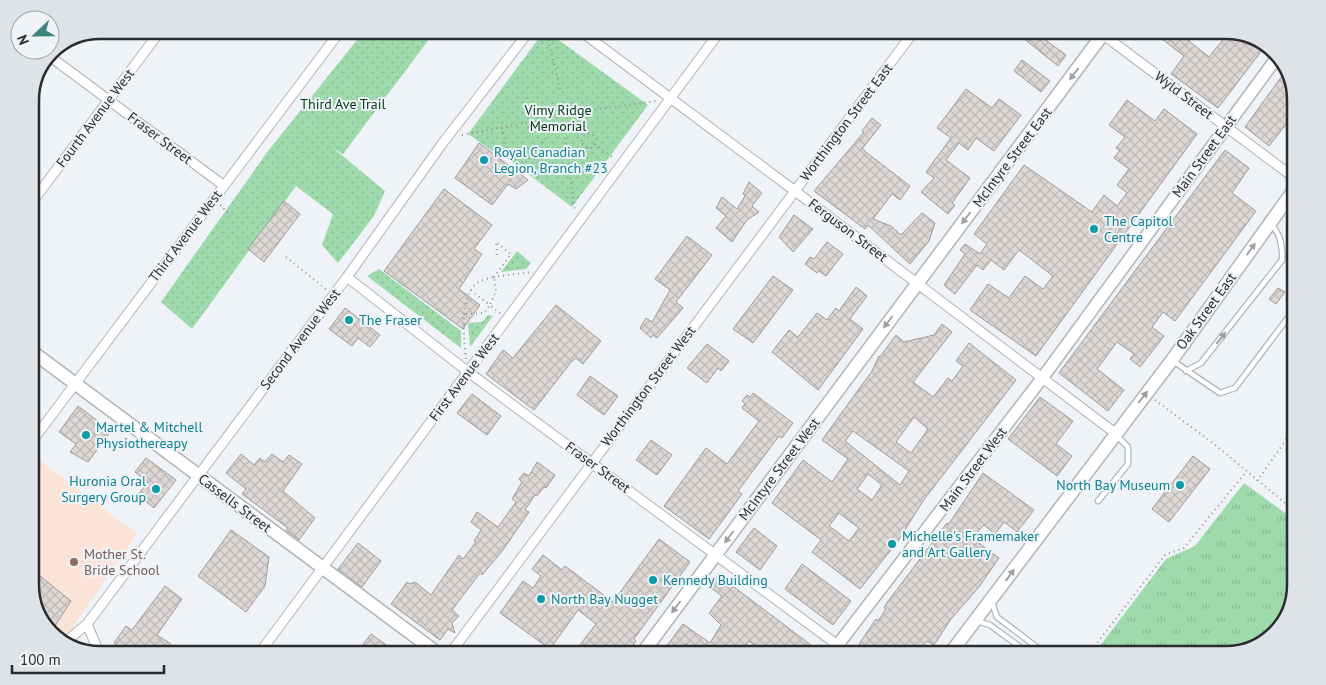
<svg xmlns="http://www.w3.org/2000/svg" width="1326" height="685" font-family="'PT Sans',sans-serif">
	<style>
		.education { fill: #fbe3d8 }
		.grass { fill: url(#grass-tufts) }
		.park { fill: url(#park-dots) }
		.building { fill: url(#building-cross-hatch); stroke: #a09c99; fill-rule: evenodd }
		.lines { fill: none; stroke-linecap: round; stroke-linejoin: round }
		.service-casing { stroke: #b0b5b8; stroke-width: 7 }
		.minor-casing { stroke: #b0b5b8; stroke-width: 11 }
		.tertiary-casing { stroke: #b0b5b8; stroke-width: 14 }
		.secondary-casing { stroke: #b0b5b8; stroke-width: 15 }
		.path { stroke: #8f9295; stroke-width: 2; stroke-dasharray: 1 4; stroke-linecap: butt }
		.service { stroke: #fff; stroke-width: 4.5 }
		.minor { stroke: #fff; stroke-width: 9 }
		.tertiary { stroke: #fff; stroke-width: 11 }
		.secondary { stroke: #fff; stroke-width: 12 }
		.oneway { fill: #9fa0a1 }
		.culture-dot { fill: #0f9aa8; stroke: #eff3f7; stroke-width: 2 }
		.education-dot { fill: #8d6e63; stroke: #eff3f7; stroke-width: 2 }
		.labels { text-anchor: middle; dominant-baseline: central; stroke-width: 4; stroke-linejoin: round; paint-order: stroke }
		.street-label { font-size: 14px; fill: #2a2c2e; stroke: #eff3f7 }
		.park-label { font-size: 14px; fill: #003917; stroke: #eff3f7 }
		.culture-label { font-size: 14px; fill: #0d838f; stroke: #eff3f7; text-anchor: start }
		.education-label { font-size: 14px; fill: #785e54; stroke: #eff3f7; text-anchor: start }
		.rim { fill: none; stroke: #2a2c2e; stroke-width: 2.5 }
	</style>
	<defs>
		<pattern id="grass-tufts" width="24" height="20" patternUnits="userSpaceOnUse" patternTransform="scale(1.25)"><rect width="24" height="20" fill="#9fdaad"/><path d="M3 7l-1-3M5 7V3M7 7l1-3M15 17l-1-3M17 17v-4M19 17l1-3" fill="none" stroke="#89bb95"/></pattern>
		<pattern id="park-dots" width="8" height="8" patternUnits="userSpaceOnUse" patternTransform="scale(1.25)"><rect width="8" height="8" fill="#9fdaad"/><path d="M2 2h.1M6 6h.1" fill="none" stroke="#89bb95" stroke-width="1.8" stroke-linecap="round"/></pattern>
		<pattern id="building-cross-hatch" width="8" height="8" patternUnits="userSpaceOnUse" patternTransform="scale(1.25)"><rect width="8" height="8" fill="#dcd7d4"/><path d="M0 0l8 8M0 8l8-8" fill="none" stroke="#bdb9b6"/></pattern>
	</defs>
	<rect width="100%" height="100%" fill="#eff3f7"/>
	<path class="education" d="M35,457L137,534L70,631L56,636L42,624L30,590V464Z"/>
	<path class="grass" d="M1244,483L1296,521V585L1289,616L1265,643L1227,655H1093L1166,559L1195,546Z"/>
	<path class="park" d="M365,30H436L343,154L332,147L385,191L374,216L338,263L322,245L333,214L296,186L192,329L161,302L268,151Z
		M545,30L648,105L572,207L503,155L501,157L468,134Z
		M517,251L531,263L526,269L501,272Z
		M379,269L461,331V348L367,276Z
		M488,315L493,316L470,347L468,323L482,322Z"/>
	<path class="building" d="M1013,30H1032L1066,55L1058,66Z
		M1150,30H1178L1190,39L1189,41L1209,57L1230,31L1257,37L1266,45L1218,108L1171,74L1184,56Z
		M1022,60L1050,81L1041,92L1014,71Z
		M1287,69L1296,95V112L1269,146L1245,127Z
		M966,89L992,108L999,99L1021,115L994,151L976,138L968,150L959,143L946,160L970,178L952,203L955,205L948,214L921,192L934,178L926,172L951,138L937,128Z
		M1127,100L1155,121L1164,109L1197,134L1036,356L970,310L988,284L1009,298L1025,276L1043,289L1053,276L1019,250L1004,270L991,260L983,270L977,265L955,294L944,285L965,254L960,250L965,244L980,254L987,244L974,234L1024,165L1092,212L1104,195L1117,206L1127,193L1117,185L1129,169L1114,158L1120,150L1116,148L1125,137L1109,125Z
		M872,118L881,125L862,149L910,186L900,200L892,194L873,219L891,226L901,235L922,213L935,223L929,241L910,264L868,225L865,229L814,191L864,132L862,131Z
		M479,143L528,180L516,189L508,184L492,205L455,178Z
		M1225,150L1249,168L1232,193L1256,211L1175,321L1163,312L1152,327L1164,336L1140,367L1130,359L1134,354L1117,342L1097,369L1124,390L1108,411L1059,373Z
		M749,182L762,193L752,206L759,212L747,220L732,242L716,228L726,216L716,208L722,197L737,209L745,196L743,194Z
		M444,189L492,225L474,249L482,254L459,289L480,305L463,329L384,271Z
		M284,201L300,214L264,262L248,249Z
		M794,215L813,229L793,252L779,237Z
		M687,236L712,255L676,302L683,308L657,338L653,335L651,338L640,328L646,318L652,322L670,290L655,279Z
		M827,242L843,254L826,276L819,271L817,273L805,264L810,257L814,259Z
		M773,276L793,290L753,343L733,329Z
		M856,287L867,296L850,319L863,329L818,390L772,352L789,330L798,337L817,313L827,320L836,308L839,311Z
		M1278,288L1285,292L1276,304L1269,299Z
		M556,305L601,341L583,364L576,358L572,361L534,410L486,374L503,350L513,358Z
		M345,308L380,335L370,347L358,338L352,346L329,329Z
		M942,324L952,332L913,382L933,397L948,378L952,381L963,366L956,361L969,343L1016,380L923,501L898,541L860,589L812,552L821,540L772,503L803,460L832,482L848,459L822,440L872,371L879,356L880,357L896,335L904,342L934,335ZM914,417L928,429L911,453L896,442ZM853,431L909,471L900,485L845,441ZM868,474L882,485L872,500L857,489ZM839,513L859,528L849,541L829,526Z
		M707,344L729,361L721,371L718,368L707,383L687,368Z
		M590,376L618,396L604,415L577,395Z
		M753,393L793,423L782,438L779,436L738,491L742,494L709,539L664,506L706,448L727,464L759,421L742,408L745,404L742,401L747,395L750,397Z
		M472,394L501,416L487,435L457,413Z
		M1040,397L1073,421L1056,444L1072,456L1057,476L1008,439Z
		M78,406L111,431L88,462L70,452L76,444L59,432Z
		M651,440L672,455L657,475L636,460Z
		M241,454L254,465L260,458L265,462L272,454L283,462L289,455L302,464L283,491L315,518L299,540L286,530L288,528L242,494L246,489L226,473Z
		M1193,456L1210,469L1169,522L1152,509Z
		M146,458L176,480L154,508L138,495L148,482L135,472Z
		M537,462L555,475L546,488L544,487L537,496L535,495L525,510L529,512L503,550L482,575L480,573L452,610L459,616L452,623L455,633L448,629L440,640L391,604L407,582L410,584L415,582L431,595L459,555L463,559L476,542L474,541L481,530L471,522L477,512L498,527L516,502L512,499L522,482L519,479L524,473L529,476Z
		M983,473L1034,510L1017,532L1004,522L995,534L984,525L972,538L999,558L979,587L951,619L934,645L927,641L916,655H873L859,644L876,619L878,621L886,609L884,608L886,604L947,523L948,525Z
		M754,528L777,546L760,570L736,552Z
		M231,530L269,557L265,586L246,612L198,576Z
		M659,539L690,562L634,639L636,641L625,655H572L596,624L578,610L550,649L500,613L523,581L533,588L541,576L532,569L543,555L562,570L565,566L613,602Z
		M358,543L381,561L362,587L338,569Z
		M802,564L851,601L833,625L785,589Z
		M30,568L71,601L51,632L42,624L30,590Z
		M718,575L815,648L810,655H767L749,641L739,655H701L686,644L678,655H660L683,624L710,643L721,625L709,613L722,596L710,587Z
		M165,586L182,599L157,635L171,644L163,655H131L114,643L126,626L132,630Z
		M371,634L400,655H355Z"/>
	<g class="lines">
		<g class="service-casing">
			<path id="service" d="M1173,361L1220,393L1235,388L1296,307
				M1186,371L1201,363L1282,260C1283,248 1280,232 1271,225
				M1098,501L1128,464V447L1117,436
				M992,602L997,617L1047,655
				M977,621L990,625L1031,655"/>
		</g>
		<g class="minor-casing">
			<path id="minor" d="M579,30L795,191L1115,433
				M1097,30L1296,179
				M48,55L223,185
				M30,205L161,30
				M347,277L467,371L851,655
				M30,444L341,30
				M87,624L100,655
				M64,643L87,624L347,277L442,144L530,30
				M258,655L721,30
				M449,655L915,30"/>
		</g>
		<g class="tertiary-casing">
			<path id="tertiary" d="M830,655L1043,377L1278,56"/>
		</g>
		<g class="secondary-casing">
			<path id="secondary" d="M30,350L440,655
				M641,655L1106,30
				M949,655L1172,360L1296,187"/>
		</g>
		<path class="path" d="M546,30L561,93
			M585,111L657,101
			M579,127L585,135
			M502,128L507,151L523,166L548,135
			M582 141a7 7 0 1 1 14 0a7 7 0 1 1-14 0Z
			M462,135L541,120
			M565,138L575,212
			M595,144L615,159
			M220,205L231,216
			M497,255L496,242L511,254L494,277L530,272
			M286,257L327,290
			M466,314L484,313L490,305L501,314
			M466,359C464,340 459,297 476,284C481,280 489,278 494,277L496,291L490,305L471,291
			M1155,400L1213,443L1296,512
			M1257,481L1296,426
			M124,655L126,651
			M1093,655L1091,651L1165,555L1184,548L1246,472"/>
		<use href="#service" class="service"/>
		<use href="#minor" class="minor"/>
		<use href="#tertiary" class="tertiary"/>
		<use href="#secondary" class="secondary"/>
	</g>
	<defs><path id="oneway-solid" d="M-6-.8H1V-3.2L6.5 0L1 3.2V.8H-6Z" transform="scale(1.25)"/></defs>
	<g class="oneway">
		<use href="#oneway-solid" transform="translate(1074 74) rotate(127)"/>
		<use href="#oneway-solid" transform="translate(966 218) rotate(127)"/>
		<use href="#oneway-solid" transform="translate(1251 249) rotate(-54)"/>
		<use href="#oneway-solid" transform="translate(888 322) rotate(127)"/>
		<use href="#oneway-solid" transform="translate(1221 338) rotate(-52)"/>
		<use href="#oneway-solid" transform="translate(1143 397) rotate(-52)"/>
		<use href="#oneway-solid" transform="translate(729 537) rotate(127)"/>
		<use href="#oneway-solid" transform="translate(1010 575) rotate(-54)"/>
		<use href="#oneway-solid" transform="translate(676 607) rotate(127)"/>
	</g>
	<g class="culture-dot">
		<circle cx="484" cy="160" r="5"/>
		<circle cx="1094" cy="229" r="5"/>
		<circle cx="349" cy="320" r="5"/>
		<circle cx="86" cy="435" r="5"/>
		<circle cx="1180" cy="485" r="5"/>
		<circle cx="156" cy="489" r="5"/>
		<circle cx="892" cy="544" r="5"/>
		<circle cx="653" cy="580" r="5"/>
		<circle cx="541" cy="599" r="5"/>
	</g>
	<circle class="education-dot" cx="74" cy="562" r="5"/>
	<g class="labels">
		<g class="street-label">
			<text transform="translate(1184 95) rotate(37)">Wyld Street</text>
			<text transform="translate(95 118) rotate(-53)">Fourth Avenue West</text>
			<text transform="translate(846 122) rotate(-53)">Worthington Street East</text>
			<text transform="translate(160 138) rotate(37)">Fraser Street</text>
			<text transform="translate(1204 156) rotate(-54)">Main Street East</text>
			<text transform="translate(1012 157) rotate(-53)">McIntyre Street East</text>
			<text transform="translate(848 230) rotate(37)">Ferguson Street</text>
			<text transform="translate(185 236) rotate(-53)">Third Avenue West</text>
			<text transform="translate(1206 311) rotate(-54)">Oak Street East</text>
			<text transform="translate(300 339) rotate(-53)">Second Avenue West</text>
			<text transform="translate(464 377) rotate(-53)">First Avenue West</text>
			<text transform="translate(648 386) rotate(-53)">Worthington Street West</text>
			<text transform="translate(598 467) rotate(36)">Fraser Street</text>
			<text transform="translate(779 469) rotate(-53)">McIntyre Street West</text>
			<text transform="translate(973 469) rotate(-53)">Main Street West</text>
			<text transform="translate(235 503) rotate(37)">Cassells Street</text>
		</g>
		<g class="park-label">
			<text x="343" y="104">Third Ave Trail</text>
			<text x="558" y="110">Vimy Ridge<tspan x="558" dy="16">Memorial</tspan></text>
		</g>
		<g class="culture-label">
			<text x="494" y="152">Royal Canadian<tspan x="494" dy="16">Legion, Branch #23</tspan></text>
			<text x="1104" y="221">The Capitol<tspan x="1104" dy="16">Centre</tspan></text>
			<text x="359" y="320">The Fraser</text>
			<text x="96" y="427">Martel &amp; Mitchell<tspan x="96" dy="16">Physiothereapy</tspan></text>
			<text x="146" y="481" text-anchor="end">Huronia Oral<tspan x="146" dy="16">Surgery Group</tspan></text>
			<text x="1170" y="485" text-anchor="end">North Bay Museum</text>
			<text x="902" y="536">Michelle's Framemaker<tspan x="902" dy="16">and Art Gallery</tspan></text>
			<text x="663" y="580">Kennedy Building</text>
			<text x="551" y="599">North Bay Nugget</text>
		</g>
		<g class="education-label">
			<text x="84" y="554">Mother St.<tspan x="84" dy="16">Bride School</tspan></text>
		</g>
	</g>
	<path d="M0 0H1326V685H0ZM100 39H1226A61 61 0 0 1 1287 100V585A61 61 0 0 1 1226 646H100A61 61 0 0 1 39 585V100A61 61 0 0 1 100 39Z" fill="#dfe3e7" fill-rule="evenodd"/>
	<path class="rim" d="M100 39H1226A61 61 0 0 1 1287 100V585A61 61 0 0 1 1226 646H100A61 61 0 0 1 39 585V100A61 61 0 0 1 100 39Z"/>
	<g transform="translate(35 35) rotate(248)"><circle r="24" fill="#eff3f7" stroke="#a0a3a7"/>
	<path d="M0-4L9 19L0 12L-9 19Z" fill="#3d837b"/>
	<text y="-8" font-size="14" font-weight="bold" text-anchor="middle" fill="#2a2c2e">N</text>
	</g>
	<path d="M12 665v8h152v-8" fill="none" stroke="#2a2c2e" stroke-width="2.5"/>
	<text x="20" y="665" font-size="15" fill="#2a2c2e" stroke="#eff3f7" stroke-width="4" paint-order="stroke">100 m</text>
</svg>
